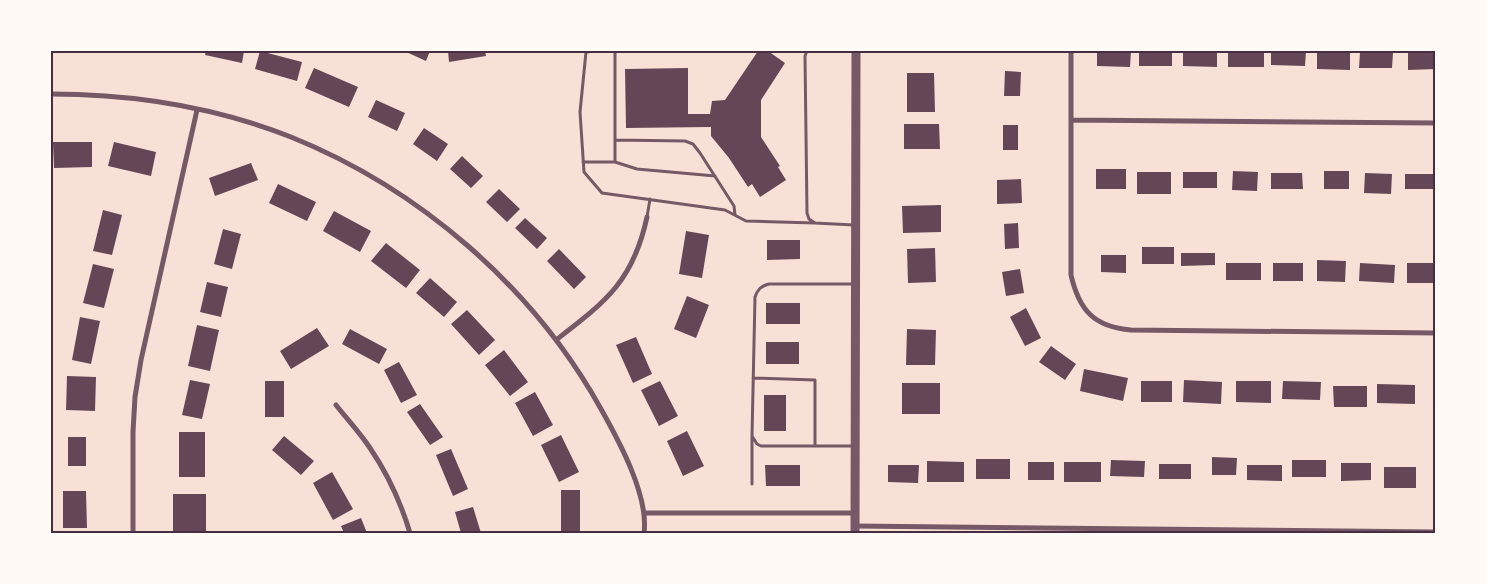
<svg xmlns="http://www.w3.org/2000/svg" width="1487" height="584" font-family="Lato,sans-serif">
	<style>
		.building { fill: #644757 }
		.lines { fill: none; stroke-linecap: round; stroke-linejoin: round }
		.service { stroke: #755966; stroke-width: 3 }
		.minor { stroke: #755966; stroke-width: 5 }
		.tertiary { stroke: #755966; stroke-width: 9 }
		.neatline { fill: none; stroke: #4a2c40; stroke-width: 2 }
	</style>
	<rect width="100%" height="100%" fill="#f7e1d7"/>
	<path class="building" d="M206,51H244L242,63L205,55Z
		M260,51L302,62L297,81L255,69Z
		M404,51H430L426,61Z
		M448,51H485L486,56L449,62Z
		M758,51H768L785,63L761,100V137L780,166L778,167L786,180L760,197L752,184L748,187L729,158L711,136V127L626,128L625,69L688,68V114H710L712,101L725,100Z
		M1097,51H1131L1130,67L1097,66Z
		M1139,51H1172V66H1139Z
		M1183,51H1217V67L1183,66Z
		M1228,51H1264V67H1228Z
		M1271,51H1306L1305,66L1271,65Z
		M1436,51V69L1408,70V52Z
		M1317,52L1350,53V70L1317,69Z
		M1360,52L1393,53L1392,68H1359Z
		M314,68L358,87L349,107L305,88Z
		M1005,71L1021,72L1020,96H1004Z
		M907,73H934L935,112H907Z
		M376,100L405,113L397,131L368,117Z
		M904,124H939L940,149H904Z
		M1003,125H1018V150H1003Z
		M424,128L448,144L437,161L413,144Z
		M53,142H92V167L54,168Z
		M114,142L156,152L151,176L108,166Z
		M462,156L483,176L471,188L450,169Z
		M251,163L258,180L215,196L209,178Z
		M1096,169H1126V189H1096Z
		M1233,171L1258,172L1257,191L1232,190Z
		M1324,171H1349V189H1324Z
		M1137,172H1171V194H1137Z
		M1183,172H1217V188H1183Z
		M1271,173H1302L1303,189H1271Z
		M1365,173L1392,174L1391,194L1364,193Z
		M1405,174H1436V189H1405Z
		M1021,179L1022,203L997,204V180Z
		M278,184L316,202L307,221L269,203Z
		M499,189L520,209L507,222L486,202Z
		M941,205V232L903,233L902,206Z
		M103,210L122,215L112,255L93,251Z
		M334,211L371,231L360,252L323,231Z
		M525,218L547,238L537,249L515,228Z
		M1018,223L1019,248L1005,249L1004,224Z
		M223,229L241,234L232,269L214,264Z
		M686,231L709,235L702,278L679,274Z
		M767,240H800V259L767,260Z
		M386,243L420,270L406,288L371,261Z
		M1142,247H1174V264H1142Z
		M935,248L936,282L908,283L907,249Z
		M559,249L586,277L574,289L547,261Z
		M1181,253H1215V265L1181,266Z
		M1101,255H1126V273L1101,272Z
		M1317,260L1346,261L1345,282L1317,281Z
		M1226,263H1261V280H1226Z
		M1273,263H1303V281H1273Z
		M1360,263L1395,265L1394,283L1359,281Z
		M1407,263H1436V283H1407Z
		M93,264L114,269L104,308L83,303Z
		M1020,269L1024,293L1006,296L1002,272Z
		M430,278L457,302L444,317L416,293Z
		M207,282L228,287L221,317L200,312Z
		M687,296L709,305L696,338L674,329Z
		M766,303H800V324H766Z
		M1026,308L1041,338L1025,346L1010,317Z
		M467,310L495,340L479,355L451,324Z
		M80,317L100,321L91,364L72,360Z
		M197,325L219,330L210,371L188,366Z
		M317,328L329,346L291,369L280,351Z
		M350,329L387,349L379,364L342,344Z
		M907,329L936,330L935,365H906Z
		M636,337L652,374L633,383L616,345Z
		M766,342H799V364H766Z
		M1051,346L1076,364L1065,380L1039,362Z
		M504,350L528,382L510,396L485,365Z
		M399,362L417,395L401,403L384,370Z
		M1084,369L1128,378L1123,401L1080,391Z
		M67,376L96,377L95,411L66,410Z
		M190,380L210,384L202,419L182,415Z
		M1184,380L1222,382L1221,404L1183,402Z
		M265,381H284V417H265Z
		M660,381L678,416L659,426L641,390Z
		M1141,381H1172V402H1141Z
		M1236,381H1271V403L1236,402Z
		M1283,381L1321,382L1320,400L1282,399Z
		M902,383H940V414H902Z
		M1377,384L1415,385V404L1377,403Z
		M1333,386H1367V407H1334Z
		M535,392L553,425L533,436L515,403Z
		M764,395H786V431H764Z
		M420,404L443,437L430,445L407,412Z
		M687,431L704,466L683,476L667,441Z
		M179,432H205V477H179Z
		M561,435L579,472L559,482L541,445Z
		M284,436L314,461L301,475L272,450Z
		M68,437H86V466H68Z
		M451,449L468,489L453,496L436,455Z
		M1212,457L1237,458L1236,475H1212Z
		M976,459H1010V479H976Z
		M1111,460L1145,461L1144,477L1110,476Z
		M1292,460H1326V477H1292Z
		M927,461L964,462V482H927Z
		M1028,462H1054V480H1028Z
		M1064,462H1101V482H1064Z
		M1341,463H1371V480L1341,481Z
		M1159,464H1191V479H1159Z
		M765,465H800V486H766Z
		M888,465H919L918,483L888,482Z
		M1247,465H1282V481L1247,480Z
		M1384,467H1416V488H1384Z
		M332,472L353,509L333,520L313,483Z
		M561,490H580V533H561Z
		M63,491H86L87,528H63Z
		M173,494H206V533H173Z
		M473,507L481,533H461L455,512Z
		M361,518L367,533H344L341,526Z"/>
	<g class="lines">
		<path class="service" d="M597,51L586,52L580,112L584,172L602,193L725,210L746,221L815,223
			M807,51L805,56L807,213L809,219L815,223L854,225
			M615,140L685,141L693,144L700,153L734,206L735,215
			M583,162H615V51
			M615,162L637,169L715,176
			M647,217L650,199
			M753,378L815,380V446
			M854,446H761L757,444L752,436L755,297C758,289 761,286 769,284H854
			M752,484V437"/>
		<path class="minor" d="M1071,51V275C1079,310 1094,327 1131,330L1436,333
			M51,94C132,94 215,107 291,137C420,189 533,287 601,409C619,441 649,496 644,533
			M1071,120L1436,123
			M556,340C605,302 633,282 647,217
			M336,405C347,419 360,433 370,448C387,473 401,503 410,533
			M644,513H855
			M855,526L1436,532
			M133,533V432L135,397L141,360L197,110"/>
		<path class="tertiary" d="M855,533L856,51"/>
	</g>
	<rect width="1487" height="584" fill="none" stroke="#fffaf5" stroke-width="105"/>
	<rect x="52" y="52" width="1382" height="480" class="neatline"/>
</svg>
